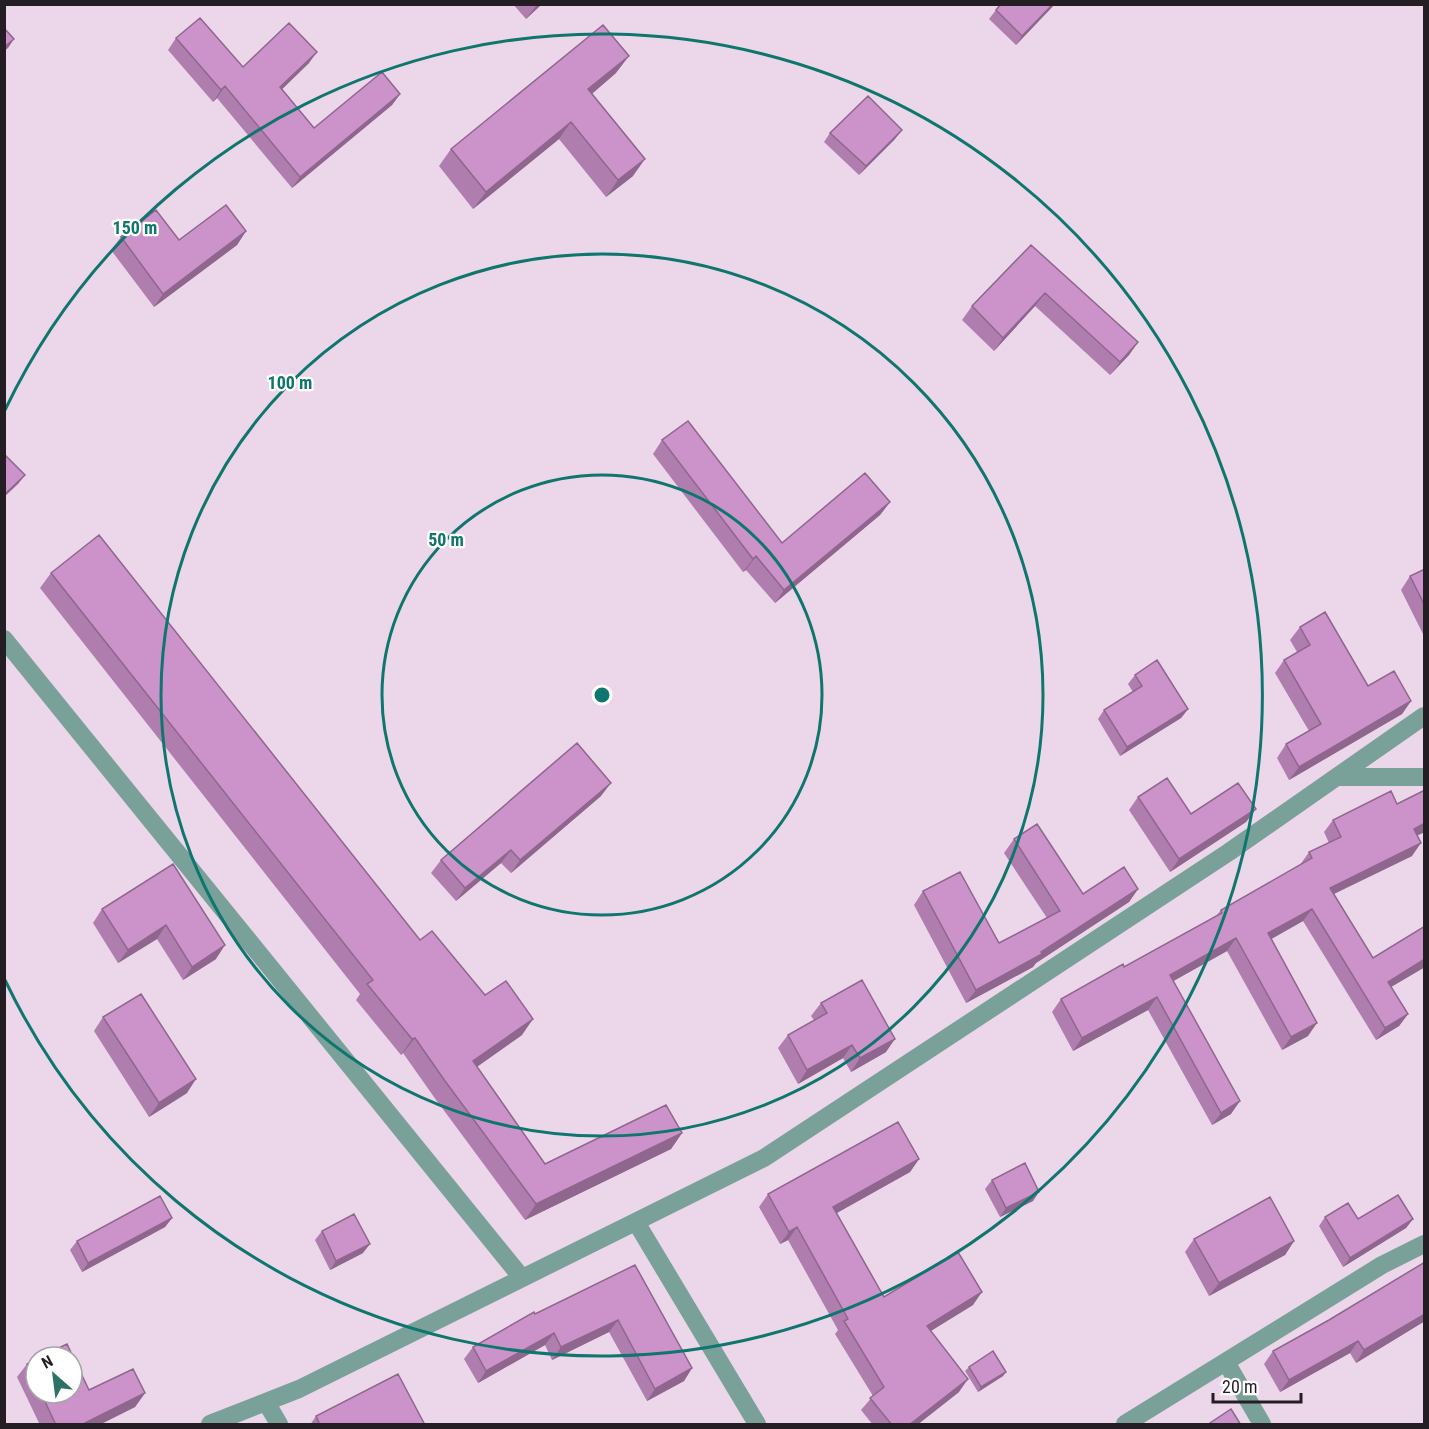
<svg xmlns="http://www.w3.org/2000/svg" width="1429" height="1429" font-family="'Roboto Condensed',sans-serif">
	<style>
		.lines { fill: none; stroke-linecap: round; stroke-linejoin: round }
		.minor { stroke: #79a199; stroke-width: 18 }
		.wall { fill: #af7eae }
		.shaded-wall { fill: #8f668d }
		.building { fill: #cc92ca; stroke: #8f668d; stroke-width: 1.5 }
		.ring { fill: none; stroke: #0f766e; stroke-width: 3 }
		.centre { fill: #0f766e; stroke: #fff; stroke-width: 3 }
		.ring-label { font-size: 18px; text-anchor: middle; font-weight: bold; fill: #0f766e; stroke: #fff; stroke-width: 4.5; stroke-linejoin: round; paint-order: stroke }
	</style>
	<rect width="100%" height="100%" fill="#ebd7e9"/>
	<g class="lines">
		<path class="minor" d="M4,639L522,1278
			M1336,777H1424
			M636,1222L757,1424
			M1226,1362L1262,1424
			M266,1402L279,1424
			M210,1424L299,1389L764,1158L1229,852L1424,716
			M1125,1424L1382,1265L1424,1244"/>
	</g>
	<path class="wall" d="M513,4H542L526,19Z
		M1055,4L1016,45L989,19L996,10Z
		M176,38L243,67L309,63L282,89L314,128L400,94L392,105L292,188L217,98L213,102L168,50Z
		M616,73L592,94L633,176L606,197L559,139L473,209L439,166L451,149Z
		M830,133L895,139L859,175L824,142Z
		M246,231L237,245L154,307L111,250L121,237L179,240Z
		M1031,245L1138,342L1129,355L1110,375L1035,306L994,351L962,320L972,306Z
		M662,440L782,543L890,502L880,515L775,603L746,570L743,572L653,454Z
		M1425,569V638L1401,590L1410,576Z
		M51,573L420,940L485,995L522,1035L477,1067L545,1164L682,1133L671,1149L525,1220L434,1097L403,1053L401,1055L356,1000L360,994L40,588Z
		M1300,627L1368,686L1411,701L1402,714L1289,780L1277,758L1286,744L1309,731L1275,673L1284,660L1297,652L1290,640Z
		M1135,675L1188,709L1181,718L1120,756L1098,719L1104,710L1133,692L1128,684Z
		M1425,790V832L1417,835L1412,856L1334,894L1373,958L1425,926V967L1391,987L1408,1014L1399,1026L1376,1040L1303,921L1271,939L1308,1036L1282,1050L1227,951L1173,981L1231,1114L1212,1125L1148,1010L1073,1051L1052,1012L1061,999L1124,967L1216,916L1221,910L1300,865L1309,852L1329,843L1324,832L1333,820L1397,804Z
		M601,796L511,873L501,863L456,901L431,873L441,860Z
		M1138,797L1191,814L1256,809L1246,822L1170,872L1129,810Z
		M1014,839L1083,894L1138,889L1129,902L1036,963L1033,967L966,1003L914,905L923,891L999,943L1047,918L1004,853Z
		M173,864L216,959L183,980L157,939L118,963L93,923L102,909Z
		M821,1003L886,1052L851,1072L843,1058L798,1084L778,1048L788,1035L814,1020L811,1016Z
		M103,1017L187,1093L149,1117L94,1031Z
		M919,1159L910,1172L837,1213L884,1297L973,1305L930,1331L959,1392L917,1425H873L861,1410L873,1396L835,1334L838,1330L788,1240L780,1244L759,1207L768,1194Z
		M992,1180L1033,1201L1000,1217L985,1189Z
		M1325,1217L1358,1219H1413L1406,1228L1343,1267L1319,1226Z
		M172,1218L165,1227L82,1272L70,1250L77,1241Z
		M322,1231L363,1253L330,1270L315,1240Z
		M1194,1239L1294,1241L1285,1255L1209,1296L1185,1252Z
		M1425,1262V1321L1356,1363L1350,1353L1280,1392L1264,1364L1273,1351L1329,1320Z
		M635,1265L692,1368L684,1381L647,1401L609,1332L552,1360L545,1345L478,1383L464,1359L473,1347L535,1314Z
		M36,1359V1393H72L89,1390L145,1393L135,1407L99,1425H40L17,1377L27,1364Z
		M969,1367L1006,1372L1003,1376L978,1392L965,1371Z
		M316,1416L425,1425H310Z"/>
	<path class="shaded-wall" d="M537,4H542L526,19L536,6Z
		M1053,4H1055L1016,45L1022,36Z
		M14,39L8,48L4,51V47Z
		M317,52L309,63L272,99L280,87Z
		M629,56L616,73L576,107L588,89Z
		M225,86L217,98L213,102L221,90Z
		M400,94L392,105L292,188L300,177Z
		M571,122L559,139L473,209L486,192Z
		M902,130L895,139L859,175L866,166Z
		M645,159L633,176L606,197L618,180Z
		M246,231L237,245L154,307L163,294Z
		M1045,293L1035,306L994,351L1003,338Z
		M1138,342L1129,355L1110,375L1120,362Z
		M25,475L18,484L4,497V495Z
		M890,502L880,515L775,603L784,590Z
		M756,556L746,570L743,572L753,559Z
		M1411,701L1402,714L1289,780L1299,767Z
		M1188,709L1181,718L1120,756L1127,747Z
		M611,783L601,796L511,873L520,860Z
		M1256,809L1246,822L1170,872L1179,859Z
		M1425,823V832L1405,841L1414,829Z
		M1421,843L1412,856L1321,900L1330,888Z
		M511,850L501,863L456,901L465,888Z
		M1138,889L1129,902L1036,963L1033,967L966,1003L976,990L1041,952Z
		M1312,909L1303,921L1259,946L1268,933Z
		M166,925L157,939L118,963L128,950Z
		M1236,938L1227,951L1161,988L1170,975Z
		M225,945L216,959L183,980L192,967Z
		M1425,959V967L1379,994L1388,982Z
		M1157,997L1148,1010L1073,1051L1082,1038Z
		M1408,1014L1399,1026L1376,1040L1385,1028Z
		M533,1019L522,1035L462,1077L473,1061Z
		M1317,1023L1308,1036L1282,1050L1291,1037Z
		M415,1038L403,1053L401,1055L412,1039Z
		M895,1039L886,1052L851,1072L860,1058Z
		M852,1045L843,1058L798,1084L807,1070Z
		M196,1079L187,1093L149,1117L159,1103Z
		M1240,1101L1231,1114L1212,1125L1221,1113Z
		M682,1133L671,1149L525,1220L536,1204Z
		M919,1159L910,1172L824,1220L833,1207Z
		M1039,1192L1033,1201L1000,1217L1006,1208Z
		M172,1218L165,1227L82,1272L88,1263Z
		M1413,1219L1406,1228L1343,1267L1350,1258Z
		M797,1227L788,1240L780,1244L789,1232Z
		M1294,1241L1285,1255L1209,1296L1219,1283Z
		M370,1244L363,1253L330,1270L336,1261Z
		M982,1292L973,1305L918,1339L927,1326Z
		M1425,1314V1321L1356,1363L1364,1350Z
		M618,1320L609,1332L552,1360L561,1347Z
		M554,1333L545,1345L478,1383L486,1371Z
		M1358,1341L1350,1353L1280,1392L1289,1380Z
		M692,1368L684,1381L647,1401L655,1389Z
		M1006,1372L1003,1376L978,1392L981,1387Z
		M968,1379L959,1392L917,1425H909Z
		M145,1393L135,1407L99,1425H81Z"/>
	<path class="building" d="M1001,4H1053L1022,36L996,10Z
		M200,18L243,67L289,23L317,52L280,87L314,128L382,72L400,94L300,177L225,86L221,90L176,38Z
		M603,25L629,56L588,89L645,159L618,180L571,122L486,192L451,149Z
		M4,28L14,39L4,47Z
		M868,96L902,130L866,166L830,133Z
		M226,205L246,231L163,294L121,237L156,210L179,240Z
		M1031,245L1138,342L1120,362L1045,293L1003,338L972,306Z
		M688,421L782,543L865,473L890,502L784,590L756,556L753,559L662,440Z
		M6,456L25,475L4,495V457Z
		M99,535L420,940L432,931L485,995L506,981L533,1019L473,1061L545,1164L666,1105L682,1133L536,1204L445,1081L415,1038L412,1039L367,984L373,980L51,573Z
		M1425,569V606L1410,576Z
		M1325,612L1368,686L1394,671L1411,701L1299,767L1286,744L1321,724L1284,660L1310,645L1300,627Z
		M1157,660L1188,709L1127,747L1104,710L1142,686L1135,675Z
		M577,743L611,783L520,860L511,850L465,888L441,860Z
		M1167,778L1191,814L1238,783L1256,809L1179,859L1138,797Z
		M1425,790V823L1414,829L1421,843L1330,888L1373,958L1425,926V959L1388,982L1408,1014L1385,1028L1312,909L1268,933L1317,1023L1291,1037L1236,938L1170,975L1240,1101L1221,1113L1157,997L1082,1038L1061,999L1123,964L1124,967L1222,913L1221,910L1312,858L1309,852L1341,837L1333,820L1391,791L1397,804Z
		M1037,824L1083,894L1124,867L1138,889L1041,952L1042,954L976,990L923,891L960,872L999,943L1060,911L1014,839Z
		M173,864L225,945L192,967L166,925L128,950L102,909Z
		M862,980L895,1039L860,1058L852,1045L807,1070L788,1035L827,1013L821,1003Z
		M141,994L196,1079L159,1103L103,1017Z
		M898,1122L919,1159L833,1207L884,1297L958,1252L982,1292L927,1326L968,1379L909,1425H892L870,1398L884,1387L844,1321L848,1319L797,1227L789,1232L768,1194Z
		M1025,1163L1039,1192L1006,1208L992,1180Z
		M1398,1195L1413,1219L1350,1258L1325,1217L1348,1203L1358,1219Z
		M160,1196L172,1218L88,1263L77,1241Z
		M1270,1197L1294,1241L1219,1283L1194,1239Z
		M354,1214L370,1244L336,1261L322,1231Z
		M1425,1262V1314L1364,1350L1358,1341L1289,1380L1273,1351L1329,1320Z
		M635,1265L692,1368L655,1389L618,1320L561,1347L554,1333L486,1371L473,1347L534,1312L535,1314Z
		M67,1344L89,1390L133,1369L145,1393L81,1425H56L41,1393H72V1357H40Z
		M993,1351L1006,1372L981,1387L969,1367Z
		M36,1359V1383L27,1364Z
		M398,1374L425,1425H320L316,1416Z
		M1231,1409L1241,1425H1207Z"/>
	<g class="ring">
		<circle cx="602" cy="695" r="220"/>
		<circle cx="602" cy="695" r="441"/>
		<path d="M5 410A661 661 0 1 1 5 980"/>
	</g>
	<circle cx="602" cy="695" r="9" class="centre"/>
	<g class="ring-label">
		<text x="135" y="234">150 m</text>
		<text x="290" y="389">100 m</text>
		<text x="446" y="546">50 m</text>
	</g>
	<rect width="1429" height="1429" fill="none" stroke="#241d23" stroke-width="12"/>
	<g transform="translate(54 1375) rotate(332)"><circle r="28" fill="#ffffff" stroke="#a7a5a7" stroke-width="1.5"/>
	<path d="M0-4.5L10 22L0 15L-10 22Z" fill="#2d7267"/>
	<text y="-9" font-size="16" font-weight="bold" text-anchor="middle" fill="#241d23">N</text>
	</g>
	<path d="M1213 1393v9h88v-9" fill="none" stroke="#241d23" stroke-width="3"/>
	<text x="1222" y="1393" font-size="18" fill="#241d23" stroke="#ffffff" stroke-width="4.5" paint-order="stroke">20 m</text>
</svg>
